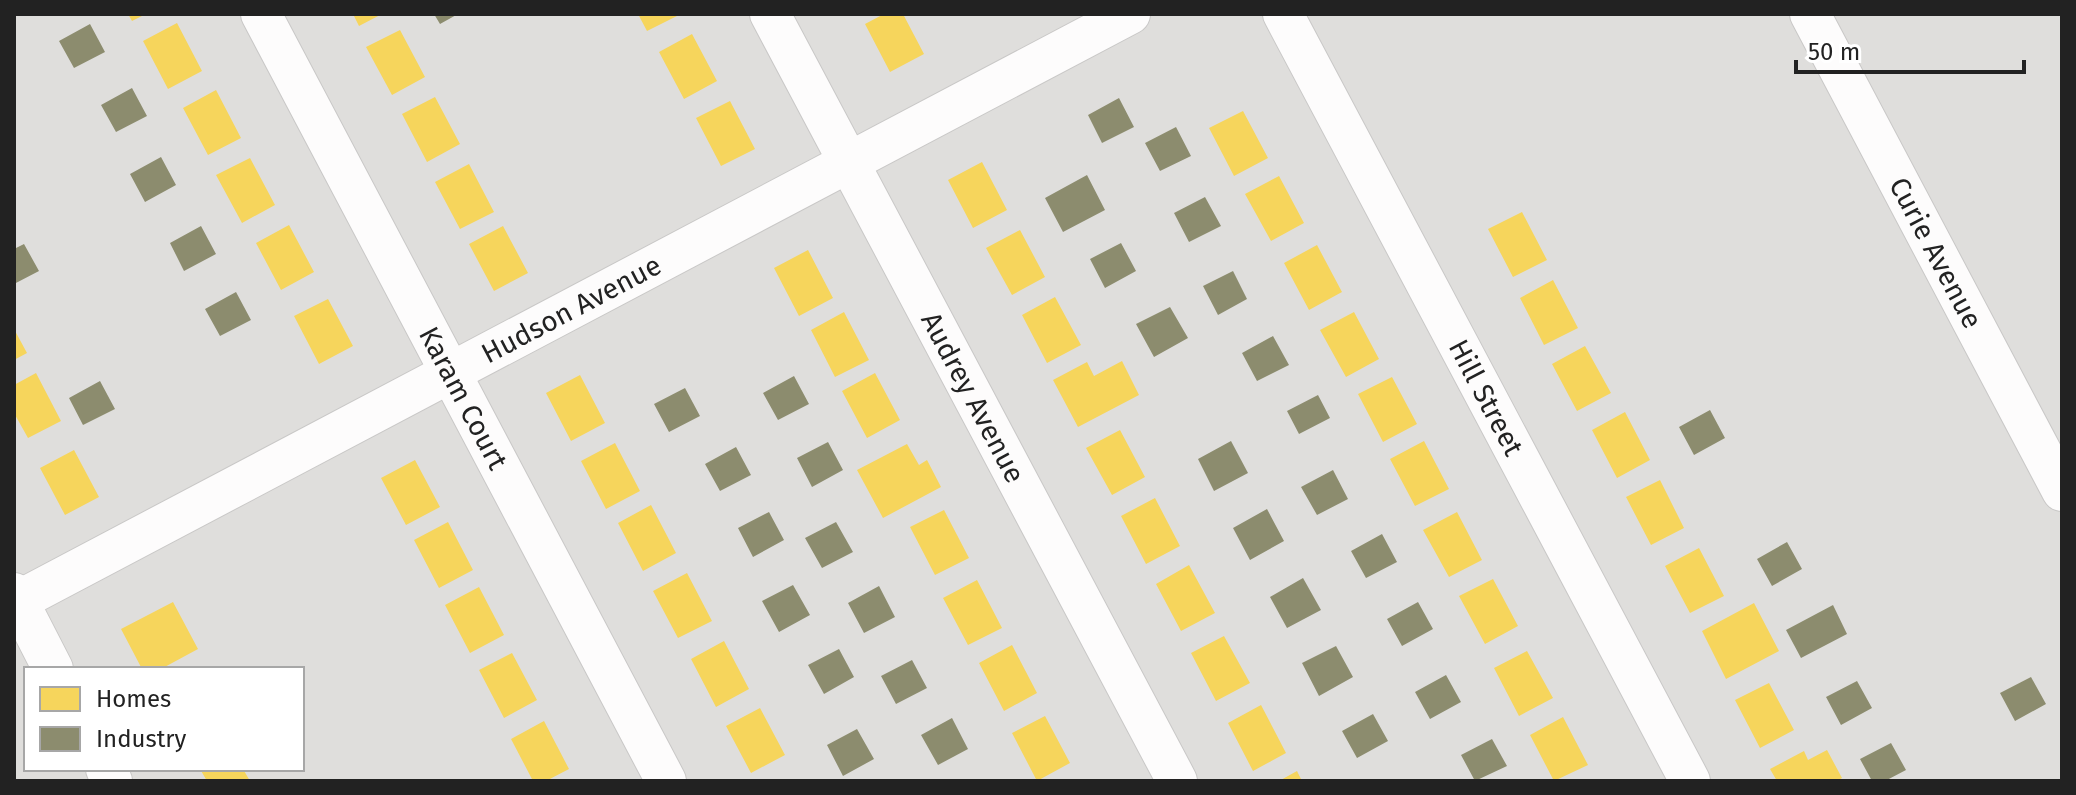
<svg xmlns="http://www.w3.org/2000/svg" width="2076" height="795" font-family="'Fira Sans',sans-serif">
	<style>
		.residential { fill: #dfdedc; fill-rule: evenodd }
		.homes { fill: #f6d55c }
		.industry { fill: #8c8c6e }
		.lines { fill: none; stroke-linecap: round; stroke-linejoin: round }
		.minor-casing { stroke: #c9c8c7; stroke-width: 42 }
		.minor { stroke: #fdfcfc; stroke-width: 40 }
		.labels { text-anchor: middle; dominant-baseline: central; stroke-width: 8; stroke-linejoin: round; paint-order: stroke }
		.street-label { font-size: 28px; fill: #222; stroke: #fff }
	</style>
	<rect width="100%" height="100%" fill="#f0eeeb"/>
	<path class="residential" d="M14,14H2062V781H14ZM26,669H302V769H26Z"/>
	<path class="homes" d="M128,14H146L132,21Z
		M353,14H382L359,26Z
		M638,14H681L647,31Z
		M884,14H903L924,54L890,72L865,24Z
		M177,23L202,71L168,89L143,41Z
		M400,30L425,77L392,95L366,47Z
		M692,34L717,81L684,99L659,52Z
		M216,90L241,138L208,155L183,108Z
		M435,97L460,144L427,162L402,114Z
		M730,101L755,149L721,166L696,118Z
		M1243,111L1268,158L1234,176L1209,128Z
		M250,158L275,205L242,223L216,175Z
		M982,162L1007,210L973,228L948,180Z
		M469,164L494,212L460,229L435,182Z
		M1279,176L1304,223L1271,241L1245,194Z
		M1522,212L1547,260L1513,277L1488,229Z
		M289,225L314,272L281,290L256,243Z
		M503,226L528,273L494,291L469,244Z
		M1020,230L1045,277L1012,295L986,248Z
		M1317,245L1342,292L1309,310L1284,263Z
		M808,250L833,298L799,316L774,268Z
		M1553,280L1578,328L1544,345L1520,298Z
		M1055,297L1081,345L1047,363L1022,315Z
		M328,299L353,346L319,364L294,316Z
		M844,312L869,360L835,377L811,330Z
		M1354,312L1379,359L1346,377L1320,330Z
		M14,329L27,353L14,360Z
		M1585,346L1611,393L1577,411L1552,364Z
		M1122,361L1139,395L1078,427L1053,380L1087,362L1094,376Z
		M36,373L61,421L28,438L14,413V385Z
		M875,373L900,420L867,438L842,391Z
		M580,375L605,423L571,441L546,393Z
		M1392,377L1417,424L1383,442L1358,394Z
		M1625,412L1650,460L1617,478L1592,430Z
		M1120,430L1145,477L1112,495L1086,448Z
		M1424,441L1449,489L1415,506L1390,459Z
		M615,443L640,491L606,509L581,461Z
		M907,444L919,465L927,460L941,487L883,518L857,470Z
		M74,450L99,497L65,515L40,468Z
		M415,460L440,507L406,525L381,478Z
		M1660,480L1684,528L1651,545L1626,497Z
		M1155,498L1180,546L1146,564L1121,516Z
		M651,505L676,553L643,571L618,523Z
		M944,510L969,558L935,575L910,527Z
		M1457,512L1482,560L1449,577L1423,530Z
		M448,522L473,570L439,588L414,540Z
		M1699,548L1724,596L1690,613L1665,566Z
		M1189,565L1215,613L1181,631L1156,584Z
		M687,573L712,621L678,638L653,591Z
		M1493,579L1518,626L1485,644L1459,596Z
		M977,580L1002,628L968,645L943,598Z
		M479,587L504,635L470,653L445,605Z
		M173,602L198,649L161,669H142L121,629Z
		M1754,603L1779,651L1726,679L1702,631Z
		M1224,636L1250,683L1216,701L1191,653Z
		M724,641L749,689L716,707L691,659Z
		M1012,645L1037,693L1004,711L979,663Z
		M1527,651L1553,698L1519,716L1494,668Z
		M512,653L537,700L504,718L479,670Z
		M1769,683L1794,730L1760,748L1735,700Z
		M1261,705L1286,753L1253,771L1228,723Z
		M760,708L785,755L751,773L726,726Z
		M1045,716L1070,763L1037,781L1012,733Z
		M1563,717L1588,765L1554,781L1530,735Z
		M544,721L569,769L546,781H533L511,739Z
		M1827,750L1842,778L1836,781H1777L1770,769L1804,751L1808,760Z
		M200,769H243L250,781H207Z
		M1297,771L1302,781H1279Z"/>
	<path class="industry" d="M434,14H458L440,24Z
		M90,24L105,52L74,68L59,41Z
		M132,88L147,116L116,132L101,105Z
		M1119,98L1134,127L1102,143L1088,115Z
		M1176,127L1191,156L1160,171L1145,143Z
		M161,157L176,185L145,202L130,174Z
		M1087,175L1105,210L1063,232L1045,198Z
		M1205,197L1221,226L1189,242L1174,213Z
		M201,226L216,254L184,271L170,243Z
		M1121,243L1136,271L1105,288L1090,259Z
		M24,244L39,271L14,284V249Z
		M1233,271L1247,299L1218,315L1203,286Z
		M236,292L251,320L220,336L205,309Z
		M1170,307L1188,338L1154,357L1136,324Z
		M1273,336L1289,365L1257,381L1242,353Z
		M794,376L809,404L778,420L763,393Z
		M100,381L115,409L83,425L69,398Z
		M685,388L700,416L669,432L654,404Z
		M1318,395L1330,418L1299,434L1287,411Z
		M1710,410L1725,438L1694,455L1679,427Z
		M1231,441L1248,473L1214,491L1198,459Z
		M828,442L843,470L812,487L797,458Z
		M736,447L751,475L720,491L705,464Z
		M1333,470L1348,499L1317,515L1301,487Z
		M1267,509L1284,541L1250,560L1233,528Z
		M769,512L784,540L753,557L738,528Z
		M836,522L853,552L822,568L805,538Z
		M1382,534L1397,562L1366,578L1351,551Z
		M1787,542L1802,569L1772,586L1757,559Z
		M1303,578L1321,610L1287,628L1270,597Z
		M793,585L810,615L779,632L762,601Z
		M879,586L895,617L864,633L848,603Z
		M1418,602L1433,629L1402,646L1387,619Z
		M1833,605L1847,634L1801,658L1786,630Z
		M1336,646L1353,677L1319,696L1302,663Z
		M839,649L854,677L824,694L808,665Z
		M912,660L927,688L896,704L881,676Z
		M1446,675L1461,702L1430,719L1415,692Z
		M2031,677L2046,704L2015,721L2000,693Z
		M1857,681L1872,708L1841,725L1826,697Z
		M1373,714L1388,741L1357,758L1342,731Z
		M952,718L968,749L938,765L921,735Z
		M857,729L874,759L843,776L827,745Z
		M1492,739L1507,766L1475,781L1461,755Z
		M1891,743L1906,770L1885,781H1872L1860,759Z"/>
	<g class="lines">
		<g class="minor-casing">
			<g id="minor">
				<path id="s1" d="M261,14L666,781"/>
				<path id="s2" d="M770,14L1177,781"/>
				<path id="s3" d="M1283,14L1690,781"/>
				<path id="s4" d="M1810,14L2062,491"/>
				<path d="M14,593L53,669"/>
				<path id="s5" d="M14,603L1130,14"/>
				<path d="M106,769L112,781"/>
			</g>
		</g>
		<use href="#minor" class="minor"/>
	</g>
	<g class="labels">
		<g class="street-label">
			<text stroke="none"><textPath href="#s4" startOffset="270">Curie Avenue</textPath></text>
			<text stroke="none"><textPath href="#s5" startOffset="630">Hudson Avenue</textPath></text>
			<text stroke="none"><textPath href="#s1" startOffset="434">Karam Court</textPath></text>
			<text stroke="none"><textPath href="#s2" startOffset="434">Audrey Avenue</textPath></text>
			<text stroke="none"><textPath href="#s3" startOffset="434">Hill Street</textPath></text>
		</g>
	</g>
	<rect width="2076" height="795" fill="none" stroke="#222222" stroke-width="32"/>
	<rect x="24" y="667" width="280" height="104" fill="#ffffff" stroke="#a7a7a7" stroke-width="2"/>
	<rect x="40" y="687" width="40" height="24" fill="#f6d55c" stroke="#a7a7a7" stroke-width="2"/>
	<text x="96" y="707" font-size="24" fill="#222222">Homes</text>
	<rect x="40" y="727" width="40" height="24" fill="#8c8c6e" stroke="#a7a7a7" stroke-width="2"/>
	<text x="96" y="747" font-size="24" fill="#222222">Industry</text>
	<path d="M1796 60v12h228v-12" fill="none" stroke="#222222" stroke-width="4"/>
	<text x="1808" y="60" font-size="24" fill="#222222" stroke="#ffffff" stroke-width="6" paint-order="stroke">50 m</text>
</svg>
